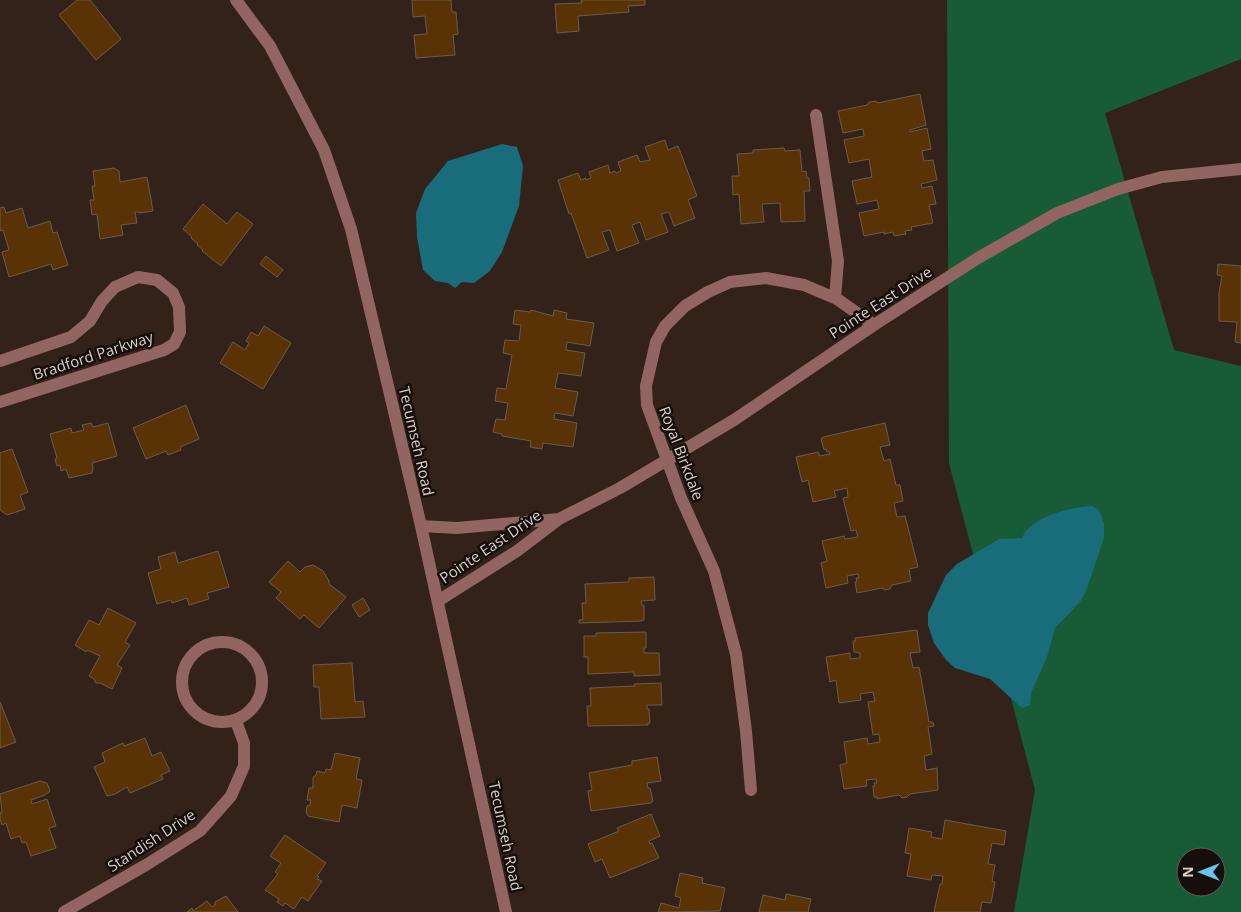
<svg xmlns="http://www.w3.org/2000/svg" width="1241" height="912" font-family="'Open Sans',sans-serif">
	<style>
		.green { fill: #185c37; fill-rule: evenodd }
		.water { fill: #196c7a }
		.building { fill: #593305; stroke: #6b5b4d }
		.lines { fill: none; stroke-linecap: round; stroke-linejoin: round }
		.minor { stroke: #926562; stroke-width: 12 }
		.labels { text-anchor: middle; dominant-baseline: central; stroke-width: 5; stroke-linejoin: round; paint-order: stroke }
		.street-label { font-size: 15px; fill: #dacec9; stroke: #150e0a }
	</style>
	<rect width="100%" height="100%" fill="#33221a"/>
	<path class="green" d="M947,0H1241V59L1105,113L1174,350L1241,366V912H1014L1035,790L949,463ZM1186,857H1216V887H1186Z"/>
	<path class="water" d="M502,144L517,147L523,166L519,206L502,252L490,271L474,283L462,282L455,288L448,283L435,281L423,270L417,237L416,213L425,189L448,161Z
		M1092,506L1099,510L1104,523V538L1086,591L1080,602L1055,628L1047,657L1031,693L1030,705L1022,708L990,679L955,668L946,660L934,643L928,625V613L946,575L957,564L999,539L1022,538C1024,534 1026,530 1029,528C1042,514 1074,507 1092,506Z"/>
	<path class="building" d="M77,0H90L121,39L96,60L59,15Z
		M412,0H451L452,12H456L458,34L453,35L455,55L416,58L414,35L427,34L425,16L413,17Z
		M581,0H645V5L628,6L629,12L578,16L579,31L557,33L555,4L582,3Z
		M920,94L926,125L910,130V132L927,128L931,149L922,151L924,161L933,160L937,180L921,184L922,188L932,186L936,204L929,205L933,223L911,227L912,230L905,231L906,234L894,236L893,232L884,234V232L864,236L859,213L879,209L877,200L857,204L852,181L872,177L869,159L849,163L844,140L864,136L863,129L843,133L838,111L867,105L869,102L876,101L878,103Z
		M665,140L668,150L678,146L697,196L688,200L695,218L674,226L669,212L661,214L668,232L646,240L640,222L632,225L639,243L617,251L610,230L602,232L609,250L587,258L571,213L569,214L558,180L578,173L581,180L586,178V180L591,178L589,172L608,165L610,173L615,171L616,173L621,171L618,162L637,155L640,162L650,160L645,147Z
		M784,148L785,151L800,150L802,172L806,171L807,178H809L810,191H804L805,221L781,222L780,203L762,204L764,222L741,224L739,194L733,195L732,176H739L737,154L753,153V150Z
		M114,168L119,171L120,182L147,177L153,211L139,213V212H135L137,223L121,225L123,235L100,239L97,214L92,215L90,200H94L92,186H95L93,171Z
		M203,204L227,224L237,212L253,224L221,266L202,251L203,250L197,245L198,244L191,238L192,237L183,229Z
		M4,207L6,213L22,208L28,228L50,221L53,233L57,232L68,265L53,270L51,264L9,277L2,252L9,250L3,230L0,231V208Z
		M266,256L283,270L277,277L260,264Z
		M1218,264L1241,266V343L1235,342L1237,322L1219,321V292L1222,276L1217,275Z
		M515,310L530,312L531,310L553,316L554,310L567,313L566,319L594,323L590,346L567,342L566,350L585,353L581,376L558,373L555,388L578,392L573,416L555,413L554,419L577,423L573,447L543,443L542,449L530,447L531,441L502,436V434L493,432L496,419L505,420L508,403L495,401L497,388L506,389L512,355L503,353L505,340L519,341L521,325L513,324Z
		M264,326L291,343L263,389L220,363L233,342L245,350L249,343L246,341L251,332L258,336Z
		M186,405L199,439L180,447L181,450L168,455L166,451L146,459L133,428Z
		M91,423L93,427L108,423L117,456L92,463L93,469L92,473L69,478L66,469L61,471L60,465L57,466L55,459L57,458L50,434L71,428L72,433L84,430L82,425Z
		M885,423L890,445L880,447L884,461L890,459L896,485H900L903,501L894,503L897,517L905,516L918,567L909,569L911,581L892,585L890,589L885,590L882,588L857,593L855,582H857L856,578H859L858,574L847,576L848,583L826,588L821,563L827,561L822,541L844,536L845,539L858,537L856,530L851,531L843,498L848,497L847,488L834,491L836,497L813,502L808,480L802,482L796,457L818,452L820,456L830,454V452H827L826,449L824,450L821,439L823,437Z
		M12,449L28,492L20,495L25,509L7,515L0,510V453Z
		M218,551L229,587L207,593L209,599L189,605L187,598L172,603L171,600L157,604L148,573L161,569L158,557L175,552L178,563Z
		M288,561L300,572L305,567L313,565L323,571L329,581V584L346,597L319,628L304,615L300,619L276,598L281,592L269,582Z
		M654,577L655,600L641,601L642,605H644V620H642V621L579,623V620H583L582,603H586L585,584L629,582V578Z
		M363,598L370,610L359,617L352,605Z
		M108,608L136,623L125,642L130,645L117,665L122,668L112,689L100,683H96L94,679L89,676L100,656L87,650L86,652L75,645L89,620L99,625Z
		M917,630L920,652L910,653L913,668L919,667L929,722H933L934,726L928,727L932,754L924,756L926,770L937,768L938,790L910,794L907,797L902,798L899,795L877,799V797H874L873,786H875L874,783H877L876,779L866,780L867,786L844,789L840,765L847,763L844,742L867,738L868,744L880,742L879,734L873,735L868,702L875,701L873,692L860,694L861,700L839,703L836,680L830,682L826,657L850,653V659L860,658V653L854,652L853,641H855V638Z
		M646,632V648H644V653H659L660,675L634,676V672L588,674V657H584V636H596V633Z
		M352,663L355,702L363,701L365,717L321,719L319,687H314L313,665Z
		M661,683L662,705H647V709H649L650,723H648V725L588,726L587,706H591L590,688L635,686L634,684Z
		M0,702L16,742L0,748Z
		M145,738L152,756L161,752L170,771L161,775L163,779L130,793L127,787L115,794L107,796L94,767L105,762L102,753L123,743L124,746Z
		M335,753L360,758L356,779L362,780L357,808L342,805L339,822L308,816L306,812L307,806L310,805L311,800H307L309,788H313V777L316,775L317,771L325,773L326,769L331,770Z
		M657,757L661,781L647,783L648,788H650L653,801L651,803L591,811L588,791L592,790L589,773L632,765V761Z
		M40,781L47,783L50,791L45,795L31,800L32,804L47,799L56,826L49,828L56,848L31,856L26,842L22,843L20,836L11,839L6,823L2,825L0,819V813L2,812L0,794Z
		M651,814L660,836L649,841L650,844L652,843L659,858L610,878L602,859L595,862L588,844L619,831L617,828Z
		M945,820L1006,831L1004,845L992,843L988,864L995,865L992,881L995,882L991,903L982,902L980,912H934L940,884H942L943,876L932,875L931,880L907,876L911,854L905,853L909,828L932,832L931,837L942,839Z
		M285,835L326,863L317,876L319,877L317,879L322,881L308,901L302,897L294,909L285,903L283,906L277,902L279,899L265,890L278,874L275,872L281,863L270,856Z
		M680,873L703,878L702,883L725,888L720,911L658,912L661,903L679,908L681,898L675,896Z
		M786,894L811,899L808,912H759L763,895L785,900Z
		M226,896L238,912H187L192,908L193,911L207,901L212,907L215,905V902Z"/>
	<g class="lines">
		<path class="minor" d="M236,0L270,46L324,150L351,229L421,526L506,912
			M816,115L838,261L835,298
			M0,361L71,337L90,321L102,301L115,287L138,277L157,280L173,293L179,307L180,332L174,344L164,350L0,402
			M421,526L457,528L559,519
			M438,601L517,551L559,519L620,488L734,420L874,325L978,258L1057,213L1118,189L1162,177L1241,169
			M182 682a40 40 0 1 1 80 0a40 40 0 1 1-80 0Z
			M751,790L746,731L736,654L714,571L681,498L647,405L646,386L656,342L665,326L685,306L708,292L730,282L766,278L804,285L837,299L874,325
			M64,912L146,865L200,831L231,796L244,766V743L236,721"/>
	</g>
	<g class="labels">
		<g class="street-label">
			<text transform="translate(880 302) rotate(-33)">Pointe East Drive</text>
			<text transform="translate(93 355) rotate(-18)">Bradford Parkway</text>
			<text transform="translate(417 441) rotate(77)">Tecumseh Road</text>
			<text transform="translate(682 453) rotate(69)">Royal Birkdale</text>
			<text transform="translate(490 546) rotate(-34)">Pointe East Drive</text>
			<text transform="translate(506 836) rotate(78)">Tecumseh Road</text>
			<text transform="translate(151 840) rotate(-33)">Standish Drive</text>
		</g>
	</g>
	<g transform="translate(1201 872) rotate(270)"><circle r="24" fill="#150e0a" stroke="#645b56"/>
	<path d="M0-4L9 19L0 12L-9 19Z" fill="#66c4ef"/>
	<text y="-8" font-size="14" font-weight="bold" text-anchor="middle" fill="#dacec9">N</text>
	</g>
</svg>
